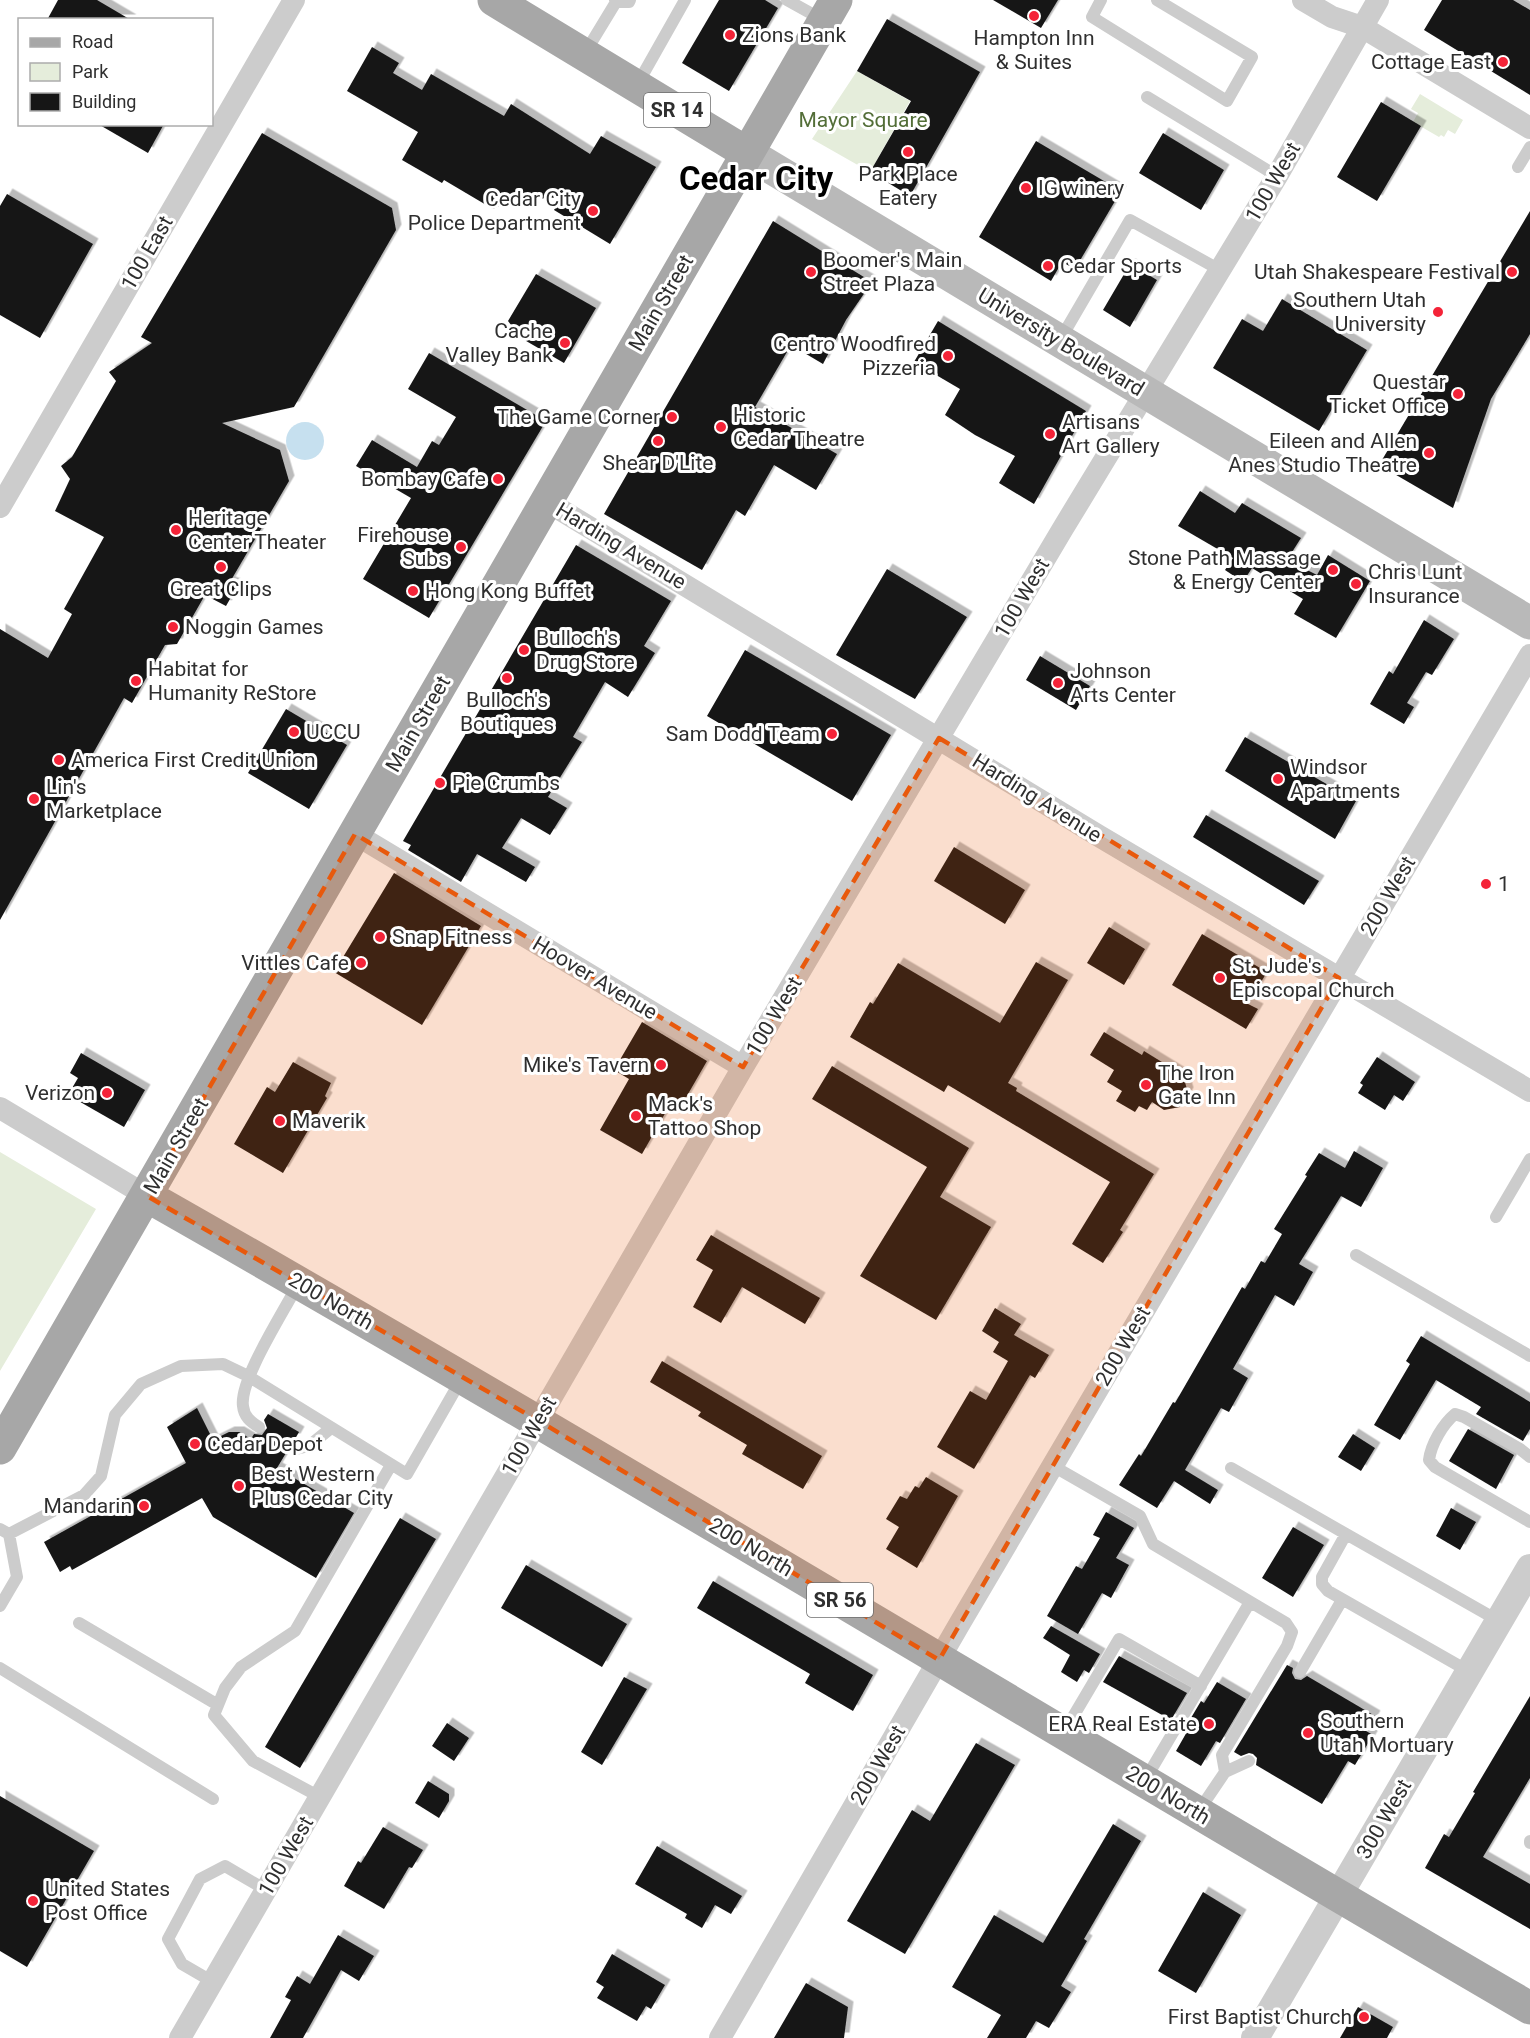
<svg xmlns="http://www.w3.org/2000/svg" width="1530" height="2038" font-family="Roboto,sans-serif">
	<style>
		.green { fill: #e5eddb }
		.water { fill: #c6e0ef }
		.building { fill: #161616; filter: url(#shadow) }
		.lines { fill: none; stroke-linecap: round; stroke-linejoin: round }
		.service { stroke: #ccc; stroke-width: 12 }
		.minor { stroke: #ccc; stroke-width: 22 }
		.tertiary { stroke: #ccc; stroke-width: 28 }
		.secondary { stroke: #b9b9b9; stroke-width: 33 }
		.primary { stroke: #a7a7a7; stroke-width: 33 }
		.marked { fill: #e8590c; fill-opacity: 0.2; stroke: #e8590c; stroke-width: 4.5; stroke-dasharray: 12 8; stroke-linejoin: round }
		.poi-dot { fill: #f42338; stroke: #fff; stroke-width: 2 }
		.labels { text-anchor: middle; dominant-baseline: central; stroke-width: 6; stroke-linejoin: round; paint-order: stroke }
		.shield { fill: #fff; stroke: #6d6d6d; stroke-width: 1.5 }
		.shield-label { font-size: 20px; font-weight: bold; fill: #2f2f2f }
		.poi-label { font-size: 21px; fill: #2f2f2f; stroke: #fff; text-anchor: start }
		.park-label { font-size: 21px; fill: #536e38; stroke: #fff }
		.street-label { font-size: 21px; fill: #2f2f2f; stroke: #fff }
		.town-label { font-size: 33px; font-weight: bold; fill: #000; stroke: #fff }
	</style>
	<defs>
		<filter id="shadow"><feDropShadow dx="5.5" dy="-5.5" stdDeviation="0" flood-color="#0004"/></filter>
	</defs>
	<rect width="100%" height="100%" fill="#fff"/>
	<path class="green" d="M857,71L910,101L870,172L812,139Z
		M1420,94L1463,120L1455,134L1448,130L1444,137L1441,135L1439,137L1413,122L1418,113L1411,109Z
		M0,1152L96,1209L0,1371Z"/>
	<path class="water" d="M286 441a19 19 0 1 1 38 0a19 19 0 1 1-38 0Z"/>
	<path class="building" d="M58,0H97L131,20H47Z
		M719,0H765L778,8L729,91L682,63Z
		M993,0H1058L1041,28Z
		M1442,0H1513L1530,10V95L1424,30Z
		M887,19L980,72L910,196L870,172L911,101L857,71Z
		M372,47L399,63L393,73L422,90L431,74L504,116L511,104L590,154L601,136L656,167L610,244L554,210L562,197L509,201L493,209L444,180L442,183L402,160L418,132L347,91Z
		M1381,102L1421,126L1377,201L1337,177Z
		M98,124H164L148,153Z
		M262,133L392,208L396,230L294,407L222,423L280,450L289,481L230,582L238,585L226,606L205,595L177,644L165,645L132,703L124,698L0,920V629L48,658L72,614L64,609L104,537L55,511L70,479L61,466L72,457L116,381L109,372L152,343L141,337Z
		M1163,133L1224,170L1201,210L1139,173Z
		M1036,141L1121,191L1075,269L1062,262L1051,281L979,237Z
		M7,194L93,244L40,338L0,315V206Z
		M1530,211V334L1491,399L1453,508L1379,465Z
		M773,221L872,282L846,320L823,364L791,345L755,407L837,454L816,490L774,465L745,516L736,510L702,570L604,514Z
		M1130,264L1157,280L1130,327L1103,310Z
		M536,274L596,308L564,363L521,338L508,321Z
		M1282,299L1367,350L1319,431L1213,368L1242,319L1263,331Z
		M938,321L1086,411L1034,504L999,483L1015,456L975,435L945,415L960,389L914,362Z
		M429,353L546,421L429,618L363,579L411,498L356,466L372,440L417,467L432,441L439,445L456,417L408,389Z
		M1200,491L1235,513L1242,503L1301,538L1287,560L1317,575L1328,555L1370,581L1336,638L1294,614L1303,599L1252,568L1243,582L1225,570L1233,558L1178,526Z
		M576,545L671,601L644,646L655,653L628,697L605,682L573,737L582,742L548,797L567,808L550,835L521,818L502,848L535,867L526,882L477,854L461,882L408,850L411,845L403,841Z
		M887,569L967,617L915,699L836,655Z
		M1424,620L1454,639L1432,675L1426,672L1407,703L1414,707L1404,724L1370,704L1389,671L1393,674Z
		M745,650L891,735L852,801L707,716Z
		M1040,656L1090,686L1076,710L1026,680Z
		M286,709L347,745L309,809L248,773Z
		M1245,737L1356,801L1335,839L1225,771Z
		M1206,815L1319,881L1304,905L1193,837Z
		M954,847L1025,890L1005,924L934,881Z
		M394,873L481,926L422,1025L334,972Z
		M1109,927L1145,949L1124,985L1087,963Z
		M1202,934L1267,972L1248,1004L1258,1009L1246,1029L1172,985Z
		M1036,962L1068,980L1008,1083L1017,1088L1016,1091L1154,1174L1120,1230L1123,1232L1103,1263L1072,1244L1110,1182L948,1085L944,1092L850,1037L870,1002L873,1004L898,963L1000,1023Z
		M642,1022L707,1061L680,1108L671,1103L642,1154L600,1130L629,1079L614,1070Z
		M1104,1032L1142,1055L1144,1051L1183,1075L1188,1093L1180,1107L1164,1110L1152,1102L1147,1110L1139,1106L1135,1112L1116,1101L1122,1091L1107,1082L1114,1070L1090,1055Z
		M81,1053L145,1090L124,1127L68,1095L78,1078L70,1073Z
		M1377,1057L1415,1082L1403,1101L1394,1095L1385,1110L1358,1093L1363,1085L1360,1083Z
		M293,1062L331,1083L325,1096L327,1098L283,1173L234,1144L267,1087L275,1092Z
		M832,1066L969,1148L940,1197L991,1227L936,1320L860,1276L927,1167L812,1099Z
		M1354,1151L1383,1168L1361,1207L1341,1196L1299,1264L1313,1272L1294,1306L1275,1295L1233,1369L1248,1378L1229,1412L1221,1408L1185,1470L1218,1490L1210,1504L1174,1481L1157,1508L1119,1485L1139,1454L1141,1456L1173,1402L1175,1403L1242,1287L1245,1289L1261,1261L1265,1263L1282,1234L1274,1229L1307,1176L1305,1175L1319,1153L1345,1168Z
		M711,1235L820,1298L805,1324L742,1287L721,1323L693,1307L713,1270L696,1260Z
		M995,1308L1021,1324L1014,1335L1049,1355L1035,1378L1030,1375L974,1469L937,1447L970,1391L986,1400L1008,1361L993,1352L999,1342L982,1331Z
		M1421,1336L1530,1402V1429L1523,1441L1476,1414L1481,1407L1436,1380L1400,1440L1374,1425L1410,1364L1406,1361Z
		M662,1361L822,1456L803,1489L742,1454L747,1445L698,1416L701,1412L650,1382Z
		M197,1408L213,1440L229,1432H239L251,1439L254,1434L262,1435L267,1428L264,1420L268,1414L299,1432L295,1439H288L284,1442V1449L286,1453L277,1468L354,1513L316,1578L213,1517L202,1498L72,1570L70,1566L60,1572L44,1542L186,1463L167,1427Z
		M1468,1429L1514,1455L1496,1489L1449,1461Z
		M1353,1434L1375,1448L1361,1471L1338,1457Z
		M926,1477L958,1496L917,1568L886,1549L899,1527L886,1519L900,1496L907,1499L915,1486L919,1488Z
		M1451,1508L1476,1522L1460,1550L1436,1536Z
		M1106,1512L1134,1528L1116,1558L1129,1565L1111,1598L1102,1593L1078,1634L1047,1616L1076,1566L1082,1569L1100,1538L1093,1535Z
		M400,1518L436,1539L300,1768L265,1747Z
		M1293,1527L1324,1545L1293,1597L1262,1578Z
		M526,1565L627,1624L602,1667L501,1608Z
		M713,1581L873,1675L853,1711L805,1683L810,1674L697,1608Z
		M1051,1626L1100,1654L1089,1673L1084,1670L1077,1682L1061,1672L1070,1655L1043,1638Z
		M1119,1656L1187,1693L1171,1720L1103,1682Z
		M1287,1665L1293,1668L1292,1673L1295,1679L1301,1680L1307,1676L1375,1716L1366,1731L1373,1735L1355,1765L1348,1761L1322,1804L1256,1765L1257,1758L1253,1754L1249,1753L1241,1756L1234,1752Z
		M624,1677L647,1689L602,1765L581,1752Z
		M1217,1682L1246,1699L1220,1743L1216,1741L1201,1766L1176,1751L1188,1730L1185,1728L1201,1701L1204,1703Z
		M1530,1696V1778L1483,1857L1530,1884V1929L1425,1868L1444,1834L1449,1837L1475,1793L1473,1792Z
		M447,1723L469,1738L454,1761L432,1746Z
		M976,1743L1015,1765L905,1954L847,1921L912,1810L930,1821Z
		M428,1781L449,1794V1801L439,1818L415,1803Z
		M0,1796L94,1851L27,1967L0,1951Z
		M1113,1824L1141,1841L1084,1939L1087,1941L1061,1986L1071,1992L1049,2028L1036,2021L1026,2038H987L1001,2015L952,1987L994,1915L1043,1943Z
		M383,1827L423,1850L412,1868L409,1867L384,1909L344,1886L358,1861L361,1863Z
		M657,1846L742,1896L731,1914L715,1905L702,1928L685,1918L687,1914L635,1884Z
		M1203,1892L1241,1915L1196,1993L1158,1971Z
		M338,1935L374,1956L359,1981L341,1970L303,2038H270L291,2000L285,1997L297,1976L310,1984Z
		M612,1954L665,1985L651,2009L646,2006L637,2021L597,1998L604,1987L596,1982Z
		M806,1983L848,2007L844,2038H774Z
		M1358,2007L1393,2027L1387,2038H1340Z"/>
	<g class="lines">
		<path class="service" d="M787,0L823,20
			M1101,0L1092,17L1227,101L1252,57L1157,0
			M616,2H629L630,0
			M585,53L616,2L615,0
			M637,85L685,0
			M1147,97L1277,176
			M1518,167L1530,147
			M1060,340L1130,220L1220,270
			M1496,1217L1530,1159
			M1356,1255L1530,1356
			M259,1427C251,1422 244,1417 243,1406C239,1380 285,1310 298,1284
			M291,1446L296,1449L309,1446L331,1428
			M1530,1457L1520,1449L1464,1417L1455,1414C1443,1424 1431,1444 1429,1460L1435,1467L1530,1522
			M1053,1466L1140,1516L1153,1544L1286,1623L1292,1632L1287,1646L1222,1755L1225,1772
			M1231,1468L1346,1534
			M0,1529L9,1534L84,1495L101,1476L115,1415L141,1384L181,1366L223,1364L248,1376L407,1474L462,1378
			M0,1606L17,1577L9,1534
			M79,1623L218,1705
			M0,1668L213,1799
			M1300,1672L1342,1600
			M1470,1672L1328,1591L1322,1584V1577L1346,1534L1499,1621
			M1064,1732L1119,1639L1201,1686
			M1145,1780L1250,1602
			M320,1797L253,1761L214,1715L225,1688L241,1667L295,1631L391,1465
			M1198,1812L1225,1772L1249,1761
			M1530,1841V1843
			M213,1982L182,1964L168,1939L200,1879L225,1866L266,1890"/>
		<path class="minor" d="M1303,0L1332,17L1362,27L1530,128
			M546,501L1099,836L1530,1091
			M0,507L294,0
			M355,834L743,1067
			M0,1108L147,1196
			M180,2038L743,1067L1062,530L1277,176L1378,0
			M720,2038L960,1623L1530,655"/>
		<path class="tertiary" d="M1255,2038L1530,1568"/>
		<path class="secondary" d="M747,153L1530,623"/>
		<path class="primary" d="M494,0L747,153
			M147,1196C612,1460 1068,1739 1530,2008
			M0,1448L836,0"/>
	</g>
	<path class="marked" d="M939,738L1339,978L939,1660L539,1421L147,1196L355,834L743,1067Z"/>
	<g class="poi-dot">
		<circle cx="1034" cy="16" r="6"/>
		<circle cx="730" cy="35" r="6"/>
		<circle cx="1503" cy="62" r="6"/>
		<circle cx="908" cy="152" r="6"/>
		<circle cx="1026" cy="188" r="6"/>
		<circle cx="593" cy="211" r="6"/>
		<circle cx="1048" cy="266" r="6"/>
		<circle cx="811" cy="272" r="6"/>
		<circle cx="1512" cy="272" r="6"/>
		<circle cx="1438" cy="312" r="6"/>
		<circle cx="565" cy="343" r="6"/>
		<circle cx="948" cy="356" r="6"/>
		<circle cx="1458" cy="394" r="6"/>
		<circle cx="672" cy="417" r="6"/>
		<circle cx="721" cy="427" r="6"/>
		<circle cx="1050" cy="434" r="6"/>
		<circle cx="658" cy="441" r="6"/>
		<circle cx="1429" cy="453" r="6"/>
		<circle cx="498" cy="479" r="6"/>
		<circle cx="176" cy="530" r="6"/>
		<circle cx="461" cy="547" r="6"/>
		<circle cx="221" cy="567" r="6"/>
		<circle cx="1333" cy="570" r="6"/>
		<circle cx="1356" cy="584" r="6"/>
		<circle cx="413" cy="591" r="6"/>
		<circle cx="173" cy="627" r="6"/>
		<circle cx="524" cy="650" r="6"/>
		<circle cx="507" cy="678" r="6"/>
		<circle cx="136" cy="681" r="6"/>
		<circle cx="1058" cy="683" r="6"/>
		<circle cx="294" cy="732" r="6"/>
		<circle cx="832" cy="734" r="6"/>
		<circle cx="59" cy="760" r="6"/>
		<circle cx="1278" cy="779" r="6"/>
		<circle cx="440" cy="783" r="6"/>
		<circle cx="34" cy="799" r="6"/>
		<circle cx="1486" cy="884" r="6"/>
		<circle cx="380" cy="937" r="6"/>
		<circle cx="361" cy="963" r="6"/>
		<circle cx="1220" cy="978" r="6"/>
		<circle cx="661" cy="1065" r="6"/>
		<circle cx="1146" cy="1085" r="6"/>
		<circle cx="107" cy="1093" r="6"/>
		<circle cx="636" cy="1116" r="6"/>
		<circle cx="280" cy="1121" r="6"/>
		<circle cx="195" cy="1444" r="6"/>
		<circle cx="239" cy="1486" r="6"/>
		<circle cx="144" cy="1506" r="6"/>
		<circle cx="1209" cy="1724" r="6"/>
		<circle cx="1308" cy="1733" r="6"/>
		<circle cx="33" cy="1901" r="6"/>
		<circle cx="1364" cy="2017" r="6"/>
	</g>
	<g class="labels">
		<g class="shield">
			<rect x="644" y="93" width="66" height="34" rx="4.5"/>
			<rect x="807" y="1583" width="66" height="34" rx="4.5"/>
		</g>
		<g class="shield-label">
			<text x="677" y="110">SR 14</text>
			<text x="840" y="1600">SR 56</text>
		</g>
		<g class="poi-label">
			<text x="742" y="35">Zions Bank</text>
			<text x="1034" y="38" text-anchor="middle">Hampton Inn<tspan x="1034" dy="24">&amp; Suites</tspan></text>
			<text x="1491" y="62" text-anchor="end">Cottage East</text>
			<text x="908" y="174" text-anchor="middle">Park Place<tspan x="908" dy="24">Eatery</tspan></text>
			<text x="1038" y="188">IG winery</text>
			<text x="581" y="199" text-anchor="end">Cedar City<tspan x="581" dy="24">Police Department</tspan></text>
			<text x="823" y="260">Boomer's Main<tspan x="823" dy="24">Street Plaza</tspan></text>
			<text x="1060" y="266">Cedar Sports</text>
			<text x="1500" y="272" text-anchor="end">Utah Shakespeare Festival</text>
			<text x="1426" y="300" text-anchor="end">Southern Utah<tspan x="1426" dy="24">University</tspan></text>
			<text x="553" y="331" text-anchor="end">Cache<tspan x="553" dy="24">Valley Bank</tspan></text>
			<text x="936" y="344" text-anchor="end">Centro Woodfired<tspan x="936" dy="24">Pizzeria</tspan></text>
			<text x="1446" y="382" text-anchor="end">Questar<tspan x="1446" dy="24">Ticket Office</tspan></text>
			<text x="733" y="415">Historic<tspan x="733" dy="24">Cedar Theatre</tspan></text>
			<text x="660" y="417" text-anchor="end">The Game Corner</text>
			<text x="1062" y="422">Artisans<tspan x="1062" dy="24">Art Gallery</tspan></text>
			<text x="1417" y="441" text-anchor="end">Eileen and Allen<tspan x="1417" dy="24">Anes Studio Theatre</tspan></text>
			<text x="658" y="463" text-anchor="middle">Shear D'Lite</text>
			<text x="486" y="479" text-anchor="end">Bombay Cafe</text>
			<text x="188" y="518">Heritage<tspan x="188" dy="24">Center Theater</tspan></text>
			<text x="449" y="535" text-anchor="end">Firehouse<tspan x="449" dy="24">Subs</tspan></text>
			<text x="1321" y="558" text-anchor="end">Stone Path Massage<tspan x="1321" dy="24">&amp; Energy Center</tspan></text>
			<text x="1368" y="572">Chris Lunt<tspan x="1368" dy="24">Insurance</tspan></text>
			<text x="221" y="589" text-anchor="middle">Great Clips</text>
			<text x="425" y="591">Hong Kong Buffet</text>
			<text x="185" y="627">Noggin Games</text>
			<text x="536" y="638">Bulloch's<tspan x="536" dy="24">Drug Store</tspan></text>
			<text x="148" y="669">Habitat for<tspan x="148" dy="24">Humanity ReStore</tspan></text>
			<text x="1070" y="671">Johnson<tspan x="1070" dy="24">Arts Center</tspan></text>
			<text x="507" y="700" text-anchor="middle">Bulloch's<tspan x="507" dy="24">Boutiques</tspan></text>
			<text x="306" y="732">UCCU</text>
			<text x="820" y="734" text-anchor="end">Sam Dodd Team</text>
			<text x="71" y="760">America First Credit Union</text>
			<text x="1290" y="767">Windsor<tspan x="1290" dy="24">Apartments</tspan></text>
			<text x="452" y="783">Pie Crumbs</text>
			<text x="46" y="787">Lin's<tspan x="46" dy="24">Marketplace</tspan></text>
			<text x="1498" y="884">1</text>
			<text x="392" y="937">Snap Fitness</text>
			<text x="349" y="963" text-anchor="end">Vittles Cafe</text>
			<text x="1232" y="966">St. Jude's<tspan x="1232" dy="24">Episcopal Church</tspan></text>
			<text x="649" y="1065" text-anchor="end">Mike's Tavern</text>
			<text x="1158" y="1073">The Iron<tspan x="1158" dy="24">Gate Inn</tspan></text>
			<text x="95" y="1093" text-anchor="end">Verizon</text>
			<text x="648" y="1104">Mack's<tspan x="648" dy="24">Tattoo Shop</tspan></text>
			<text x="292" y="1121">Maverik</text>
			<text x="207" y="1444">Cedar Depot</text>
			<text x="251" y="1474">Best Western<tspan x="251" dy="24">Plus Cedar City</tspan></text>
			<text x="132" y="1506" text-anchor="end">Mandarin</text>
			<text x="1320" y="1721">Southern<tspan x="1320" dy="24">Utah Mortuary</tspan></text>
			<text x="1197" y="1724" text-anchor="end">ERA Real Estate</text>
			<text x="45" y="1889">United States<tspan x="45" dy="24">Post Office</tspan></text>
			<text x="1352" y="2017" text-anchor="end">First Baptist Church</text>
		</g>
		<g class="park-label">
			<text x="863" y="120">Mayor Square</text>
		</g>
		<g class="street-label">
			<text transform="translate(1273 182) rotate(-60)">100 West</text>
			<text transform="translate(147 253) rotate(-60)">100 East</text>
			<text transform="translate(661 303) rotate(-60)">Main Street</text>
			<text transform="translate(1061 342) rotate(31)">University Boulevard</text>
			<text transform="translate(621 546) rotate(31)">Harding Avenue</text>
			<text transform="translate(1022 598) rotate(-60)">100 West</text>
			<text transform="translate(418 724) rotate(-60)">Main Street</text>
			<text transform="translate(1037 798) rotate(32)">Harding Avenue</text>
			<text transform="translate(1388 896) rotate(-60)">200 West</text>
			<text transform="translate(595 978) rotate(31)">Hoover Avenue</text>
			<text transform="translate(774 1016) rotate(-59)">100 West</text>
			<text transform="translate(176 1146) rotate(-60)">Main Street</text>
			<text transform="translate(331 1301) rotate(30)">200 North</text>
			<text transform="translate(1123 1346) rotate(-60)">200 West</text>
			<text transform="translate(529 1436) rotate(-60)">100 West</text>
			<text transform="translate(751 1547) rotate(31)">200 North</text>
			<text transform="translate(878 1765) rotate(-60)">200 West</text>
			<text transform="translate(1168 1795) rotate(31)">200 North</text>
			<text transform="translate(1384 1819) rotate(-60)">300 West</text>
			<text transform="translate(286 1856) rotate(-60)">100 West</text>
		</g>
		<g class="town-label">
			<text x="756" y="178">Cedar City</text>
		</g>
	</g>
	<rect x="18" y="18" width="195" height="108" fill="#ffffff" stroke="#acacac" stroke-width="1.5"/>
	<rect x="30" y="38" width="30" height="9" fill="#a7a7a7" stroke="#acacac" stroke-width="1.5"/>
	<text x="72" y="48" font-size="18" fill="#2f2f2f">Road</text>
	<rect x="30" y="63" width="30" height="18" fill="#e5eddb" stroke="#acacac" stroke-width="1.5"/>
	<text x="72" y="78" font-size="18" fill="#2f2f2f">Park</text>
	<rect x="30" y="93" width="30" height="18" fill="#161616" stroke="#acacac" stroke-width="1.5"/>
	<text x="72" y="108" font-size="18" fill="#2f2f2f">Building</text>
</svg>
